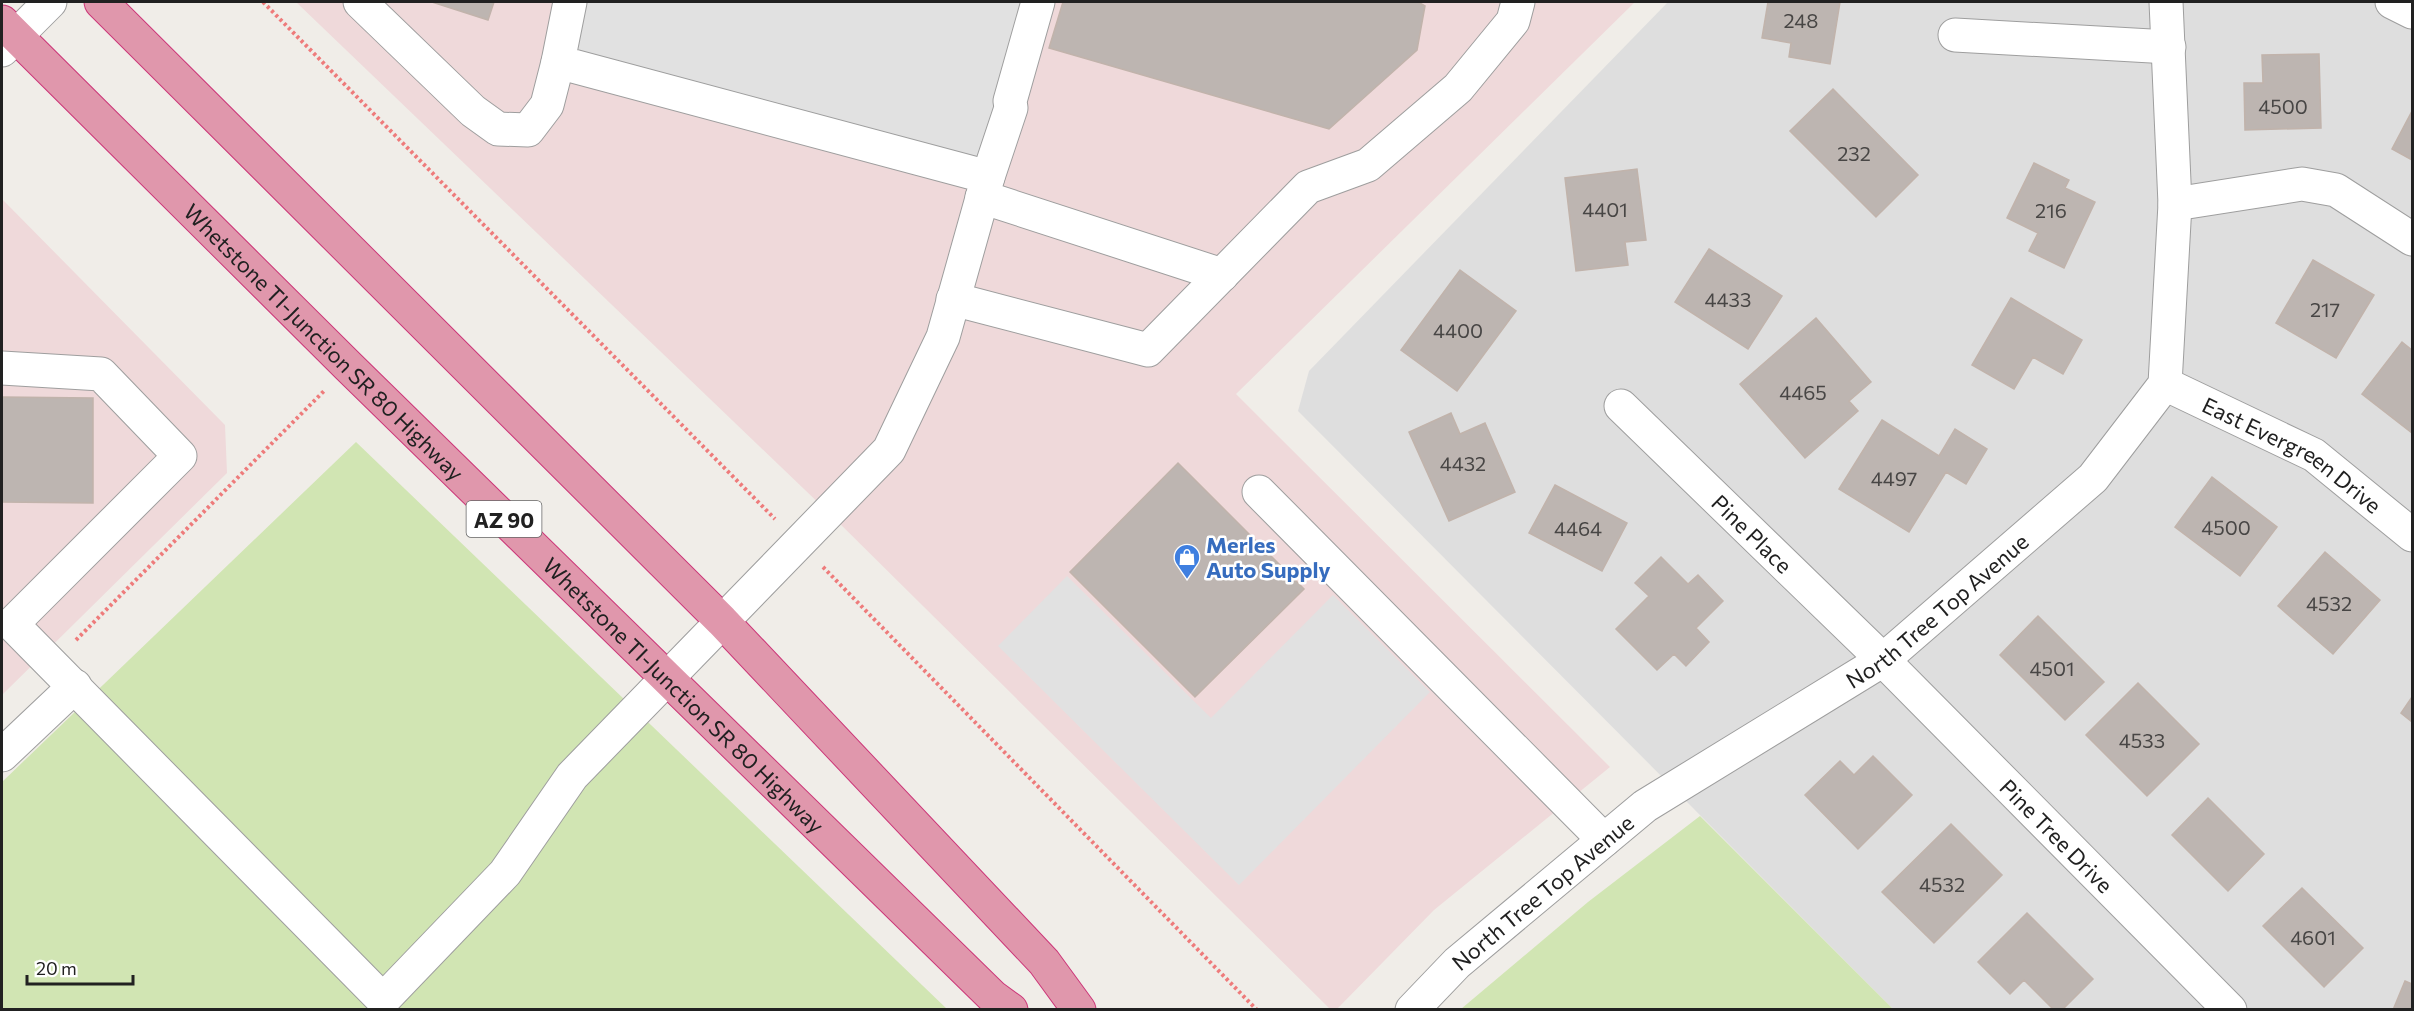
<svg xmlns="http://www.w3.org/2000/svg" width="2414" height="1011" font-family="Commissioner,sans-serif">
	<style>
		.residential { fill: #dedede }
		.commercial { fill: #efd9da }
		.grass { fill: #d1e5b3 }
		.parking { fill: #e1e1e1 }
		.building { fill: #bdb5b1; stroke: #c1b3ab; stroke-width: 1.5 }
		.lines { fill: none; stroke-linecap: round; stroke-linejoin: round }
		.minor-casing { stroke: #9e9e9e; stroke-width: 35 }
		.highway-casing { stroke: #cc3779; stroke-width: 35 }
		.path { stroke: #ee7b7b; stroke-width: 4; stroke-dasharray: 3 3; stroke-linecap: butt }
		.minor { stroke: #fff; stroke-width: 33 }
		.highway { stroke: #e097ac; stroke-width: 33 }
		.labels { text-anchor: middle; dominant-baseline: central; stroke-width: 5; stroke-linejoin: round; paint-order: stroke }
		.number-label { font-size: 20px; fill: #484645 }
		.shield { fill: #fff; stroke: #646464; stroke-width: 1.5 }
		.shield-label { font-size: 21px; font-weight: bold; fill: #212121 }
		.street-label { font-size: 22px; fill: #212121; stroke: #fff }
		.shop-label { font-size: 22px; font-weight: bold; fill: #366cbe; stroke: #fff; text-anchor: start }
	</style>
	<rect width="100%" height="100%" fill="#f0ede8"/>
	<path class="residential" d="M1668,2H2412V1009H1893L1298,411L1309,371Z"/>
	<path class="commercial" d="M296,2H1635L1236,394L1610,767L1434,910L1337,1009H1330L828,512Z
		M2,199L225,425L227,473L2,695Z"/>
	<path class="grass" d="M356,442L947,1009L2,1010V782Z
		M1700,816L1893,1009H1461L1588,902Z"/>
	<path class="parking" d="M570,2H1038L988,177L558,62Z
		M1067,576L1211,718L1333,595L1430,692L1239,885L998,646Z"/>
	<path class="building" d="M432,2H494L488,20Z
		M1063,2H1418L1425,6L1417,50L1329,129L1049,48Z
		M1768,2H1840L1830,64L1789,57L1791,43L1762,38Z
		M2319,54L2321,128L2245,130L2244,83H2263L2262,55Z
		M1833,89L1918,175L1876,217L1790,131Z
		M2412,111V160L2392,149Z
		M2034,163L2069,180L2065,188L2095,202L2064,268L2029,251L2038,233L2007,218Z
		M1637,169L1646,240L1625,242L1628,265L1576,271L1565,178Z
		M1709,249L1782,296L1748,349L1675,302Z
		M2313,260L2374,295L2336,358L2276,323Z
		M1460,270L1516,311L1457,391L1401,350Z
		M2011,298L2082,340L2063,374L2033,357L2014,389L1972,365Z
		M1816,318L1871,382L1849,401L1858,411L1805,458L1740,384Z
		M2402,342L2412,350V433L2362,394Z
		M2,397L93,398V503L2,502Z
		M1451,413L1460,434L1485,423L1515,492L1449,521L1409,432Z
		M1882,420L1939,456L1955,429L1987,449L1966,484L1946,472L1909,532L1839,489Z
		M1178,463L1304,589L1195,697L1070,572Z
		M2212,477L2277,527L2240,576L2175,527Z
		M1555,485L1627,523L1602,571L1529,533Z
		M2325,552L2380,600L2333,654L2278,606Z
		M1661,557L1688,584L1698,575L1723,601L1696,628L1709,642L1686,666L1674,654L1657,670L1616,629L1649,596L1635,583Z
		M2038,616L2104,682L2065,720L2000,655Z
		M2138,683L2199,744L2147,796L2086,735Z
		M2412,697V722L2401,713Z
		M1873,756L1912,795L1858,849L1805,795L1840,761L1854,775Z
		M2208,798L2264,854L2228,891L2172,835Z
		M1951,824L2002,875L1934,943L1882,892Z
		M2302,888L2363,948L2324,987L2263,926Z
		M2027,913L2093,979L2062,1010H2054L2024,980L2010,994L1978,962Z
		M2405,981L2412,984V1010H2393Z"/>
	<g class="lines">
		<g class="minor-casing">
			<g id="minor">
				<path d="M360,2L473,111L498,129L528,130L547,105L558,62"/>
				<path d="M570,2L558,62L988,177"/>
				<path d="M2392,2L2412,12"/>
				<path d="M1955,35L2169,47"/>
				<path d="M2,50L50,2"/>
				<path d="M982,197L1222,275"/>
				<path d="M2175,204L2302,184L2336,190L2412,239"/>
				<path d="M953,299L1148,350L1308,187L1368,165L1458,88L1513,21L1518,2"/>
				<path d="M2,368L101,374L180,456L12,624L383,1000L505,873L572,776L889,450L943,337L988,177L1011,108L1010,101L1038,2"/>
				<path id="s1" d="M2165,384L2314,455L2412,535"/>
				<path id="s2" d="M1621,406L1883,660L2230,1010"/>
				<path d="M1259,492L1604,840"/>
				<path d="M2,755L75,686"/>
				<path id="s3" d="M1412,1010L1457,963L1645,806L1883,660L2093,478L2165,384L2175,204L2166,2"/>
			</g>
		</g>
		<g class="highway-casing">
			<g id="highway">
				<path d="M101,2L722,621L1044,962L1079,1010"/>
				<path id="s4" d="M2,22L348,366L993,997L1011,1010"/>
			</g>
		</g>
		<path class="path" d="M263,2L775,519
			M823,567L1257,1010
			M76,640L325,390"/>
		<use href="#minor" class="minor"/>
		<use href="#highway" class="highway"/>
	</g>
	<defs>
		<g id="shop-pin" transform="scale(1.35)"><path d="M0 17L-7.5 6A9.5 9.5 0 1 1 7.5 6Z" fill="#3f7fe0" stroke="#fff"/><path d="M-5-2.5h2.3a2.7 3.5 0 0 1 5.4 0H5L5.5 6h-11ZM-1.5-2.5h3a1.5 2.3 0 0 0-3 0Z" fill="#fff"/></g>
	</defs>
	<g fill-rule="evenodd">
		<use href="#shop-pin" x="1187" y="557"/>
	</g>
	<g class="labels">
		<g class="number-label">
			<text x="1801" y="20">248</text>
			<text x="2283" y="106">4500</text>
			<text x="1854" y="153">232</text>
			<text x="1605" y="209">4401</text>
			<text x="2051" y="210">216</text>
			<text x="1728" y="299">4433</text>
			<text x="2325" y="309">217</text>
			<text x="1458" y="330">4400</text>
			<text x="1803" y="392">4465</text>
			<text x="1463" y="463">4432</text>
			<text x="1894" y="478">4497</text>
			<text x="2226" y="527">4500</text>
			<text x="1578" y="528">4464</text>
			<text x="2329" y="603">4532</text>
			<text x="2052" y="668">4501</text>
			<text x="2142" y="740">4533</text>
			<text x="1942" y="884">4532</text>
			<text x="2313" y="937">4601</text>
		</g>
		<rect class="shield" x="466.5" y="501" width="75" height="36" rx="4.5"/>
		<g class="shield-label">
			<text x="504" y="519">AZ 90</text>
		</g>
		<g class="street-label">
			<text stroke="none"><textPath href="#s4" startOffset="454">Whetstone TI-Junction SR 80 Highway</textPath></text>
			<text stroke="none"><textPath href="#s1" startOffset="146">East Evergreen Drive</textPath></text>
			<text stroke="none"><textPath href="#s2" startOffset="183">Pine Place</textPath></text>
			<text stroke="none"><textPath href="#s3" startOffset="662">North Tree Top Avenue</textPath></text>
			<text stroke="none"><textPath href="#s4" startOffset="958">Whetstone TI-Junction SR 80 Highway</textPath></text>
			<text stroke="none"><textPath href="#s2" startOffset="612">Pine Tree Drive</textPath></text>
			<text stroke="none"><textPath href="#s3" startOffset="176">North Tree Top Avenue</textPath></text>
		</g>
		<g class="shop-label">
			<text x="1206" y="544">Merles<tspan x="1206" dy="25">Auto Supply</tspan></text>
		</g>
	</g>
	<rect width="2414" height="1011" fill="none" stroke="#212121" stroke-width="6"/>
	<path d="M27 975v9h106v-9" fill="none" stroke="#212121" stroke-width="3"/>
	<text x="36" y="975" font-size="18" fill="#212121" stroke="#ffffff" stroke-width="4.5" paint-order="stroke">20 m</text>
</svg>
